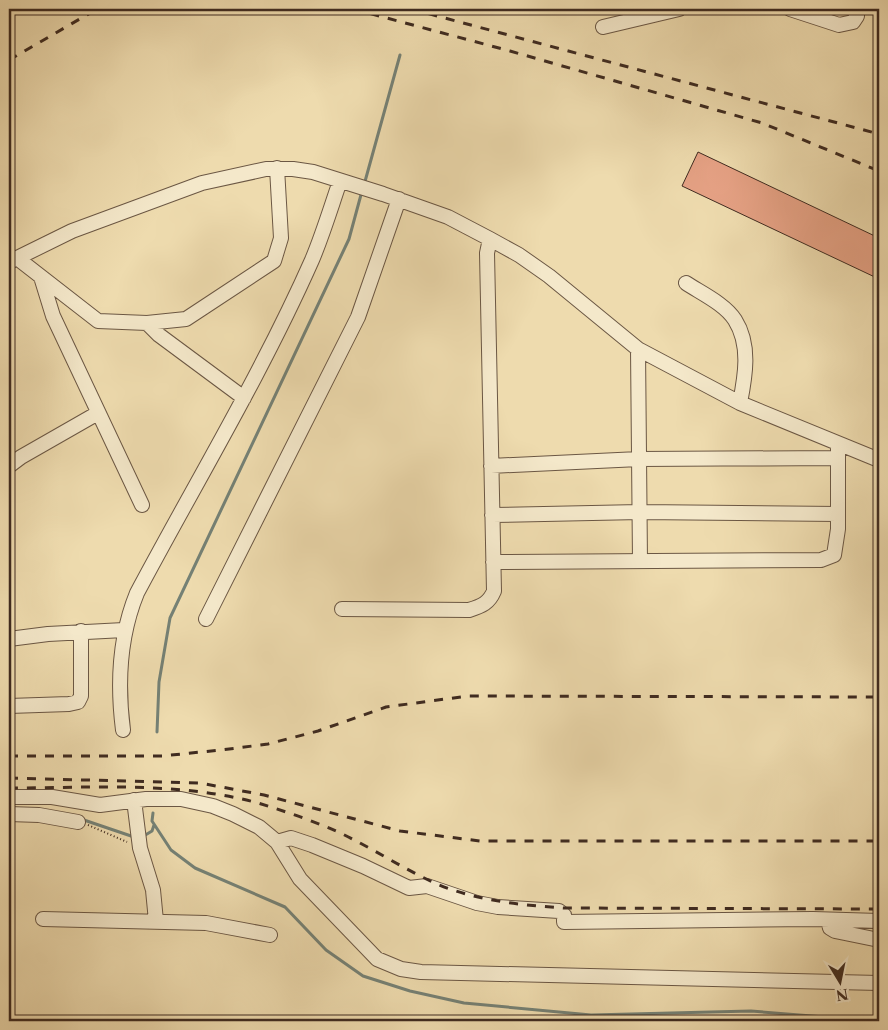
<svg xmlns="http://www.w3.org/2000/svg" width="888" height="1030" font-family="'Libre Caslon Text',serif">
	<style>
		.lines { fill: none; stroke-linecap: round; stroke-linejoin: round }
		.stream { stroke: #758175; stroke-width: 3 }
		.building { fill: #e5a184; stroke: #3f2b20 }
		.minor-casing { stroke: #6b5744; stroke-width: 16 }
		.path { stroke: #3f2b20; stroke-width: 2; stroke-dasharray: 1 2.5; stroke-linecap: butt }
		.minor { stroke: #f4e8ca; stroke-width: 14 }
		.rail { stroke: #3f2b20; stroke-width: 3; stroke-dasharray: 9 9; stroke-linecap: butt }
	</style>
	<rect width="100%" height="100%" fill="#eedbae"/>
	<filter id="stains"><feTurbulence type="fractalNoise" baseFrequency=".004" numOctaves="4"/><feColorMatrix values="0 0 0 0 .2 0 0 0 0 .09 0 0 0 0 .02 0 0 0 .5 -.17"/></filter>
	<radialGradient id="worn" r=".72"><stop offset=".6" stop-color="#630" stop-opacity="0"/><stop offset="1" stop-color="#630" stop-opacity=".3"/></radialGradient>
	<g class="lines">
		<path class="stream" d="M364,185L400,55
			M157,732L159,682L170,618L349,239L362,191
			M153,813L152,821L171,850L195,868L285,907L326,950L363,976L410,991L464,1003L591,1015L751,1011L874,1021
			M81,819L134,837
			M142,837L152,831L154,825"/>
	</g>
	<path class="building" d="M698,152L879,238V279L682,186Z"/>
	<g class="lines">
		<g class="minor-casing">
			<path id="minor" d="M790,9L839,25L853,22L857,16V9
				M603,27L679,9
				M17,258L98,321L147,323L186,319L274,261L281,238L277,168
				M9,262L72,231L202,183L266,169H293L313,172L383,194L448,217L490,239L519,255L549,276L638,349L740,403L879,460
				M41,277L53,316L142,505
				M686,283C701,293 725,304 735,320C751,345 745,377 740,403
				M147,323L159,335L244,398
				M638,349L640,561
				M9,466L21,457L98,413
				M491,466L639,459L838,458
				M492,515L640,512L838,514
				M493,562L821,560L834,555L838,529V445
				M342,609L469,610C482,606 489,603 494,591L487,253L490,239
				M206,619L358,317L399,199
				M9,639L48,634L124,630
				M9,706L69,704L78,702L81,696V631
				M123,730C117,683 119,637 137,593C196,482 261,375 312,260C323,234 331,207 340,181
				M9,797H52L100,805L146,799H181L213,806L233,814L259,827L277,842L300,879L377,959L401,969L421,972L879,983
				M134,800L140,848L153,890L156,921
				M9,814L39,815L78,822
				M277,842L291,838L312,845L363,866L409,888L427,886L477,903L498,907L559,911L564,915V922L813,919L879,921
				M43,919L206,923L270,935
				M828,920L830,928L835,931L879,940"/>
		</g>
		<path class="path" d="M88,825L127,842"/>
		<use href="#minor" class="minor"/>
		<path class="rail" d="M353,9L510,51L762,123L879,171
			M411,9L879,134
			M9,60L97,9
			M9,756H162L221,750L268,744L318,731L386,707L468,696L879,697
			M9,778L200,783L264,795L400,831L480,841H879
			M9,788C91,788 177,781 258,803C284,811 311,820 336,831C371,847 403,869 437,884C477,901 521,905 564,908L879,909"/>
	</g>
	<rect width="888" height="1030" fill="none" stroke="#eedbae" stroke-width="30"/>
	<rect x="10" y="10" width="868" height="1010" fill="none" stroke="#3f2b20" stroke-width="2.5"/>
	<rect x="15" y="15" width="858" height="1000" fill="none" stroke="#3f2b20"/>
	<g transform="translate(840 982) rotate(170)" stroke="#f4e8ca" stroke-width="4" paint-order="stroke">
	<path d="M0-4L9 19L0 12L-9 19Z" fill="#3f2b20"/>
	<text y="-8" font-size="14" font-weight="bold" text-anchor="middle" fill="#3f2b20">N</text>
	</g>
	<rect width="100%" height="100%" filter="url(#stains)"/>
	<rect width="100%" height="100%" fill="url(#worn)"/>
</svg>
